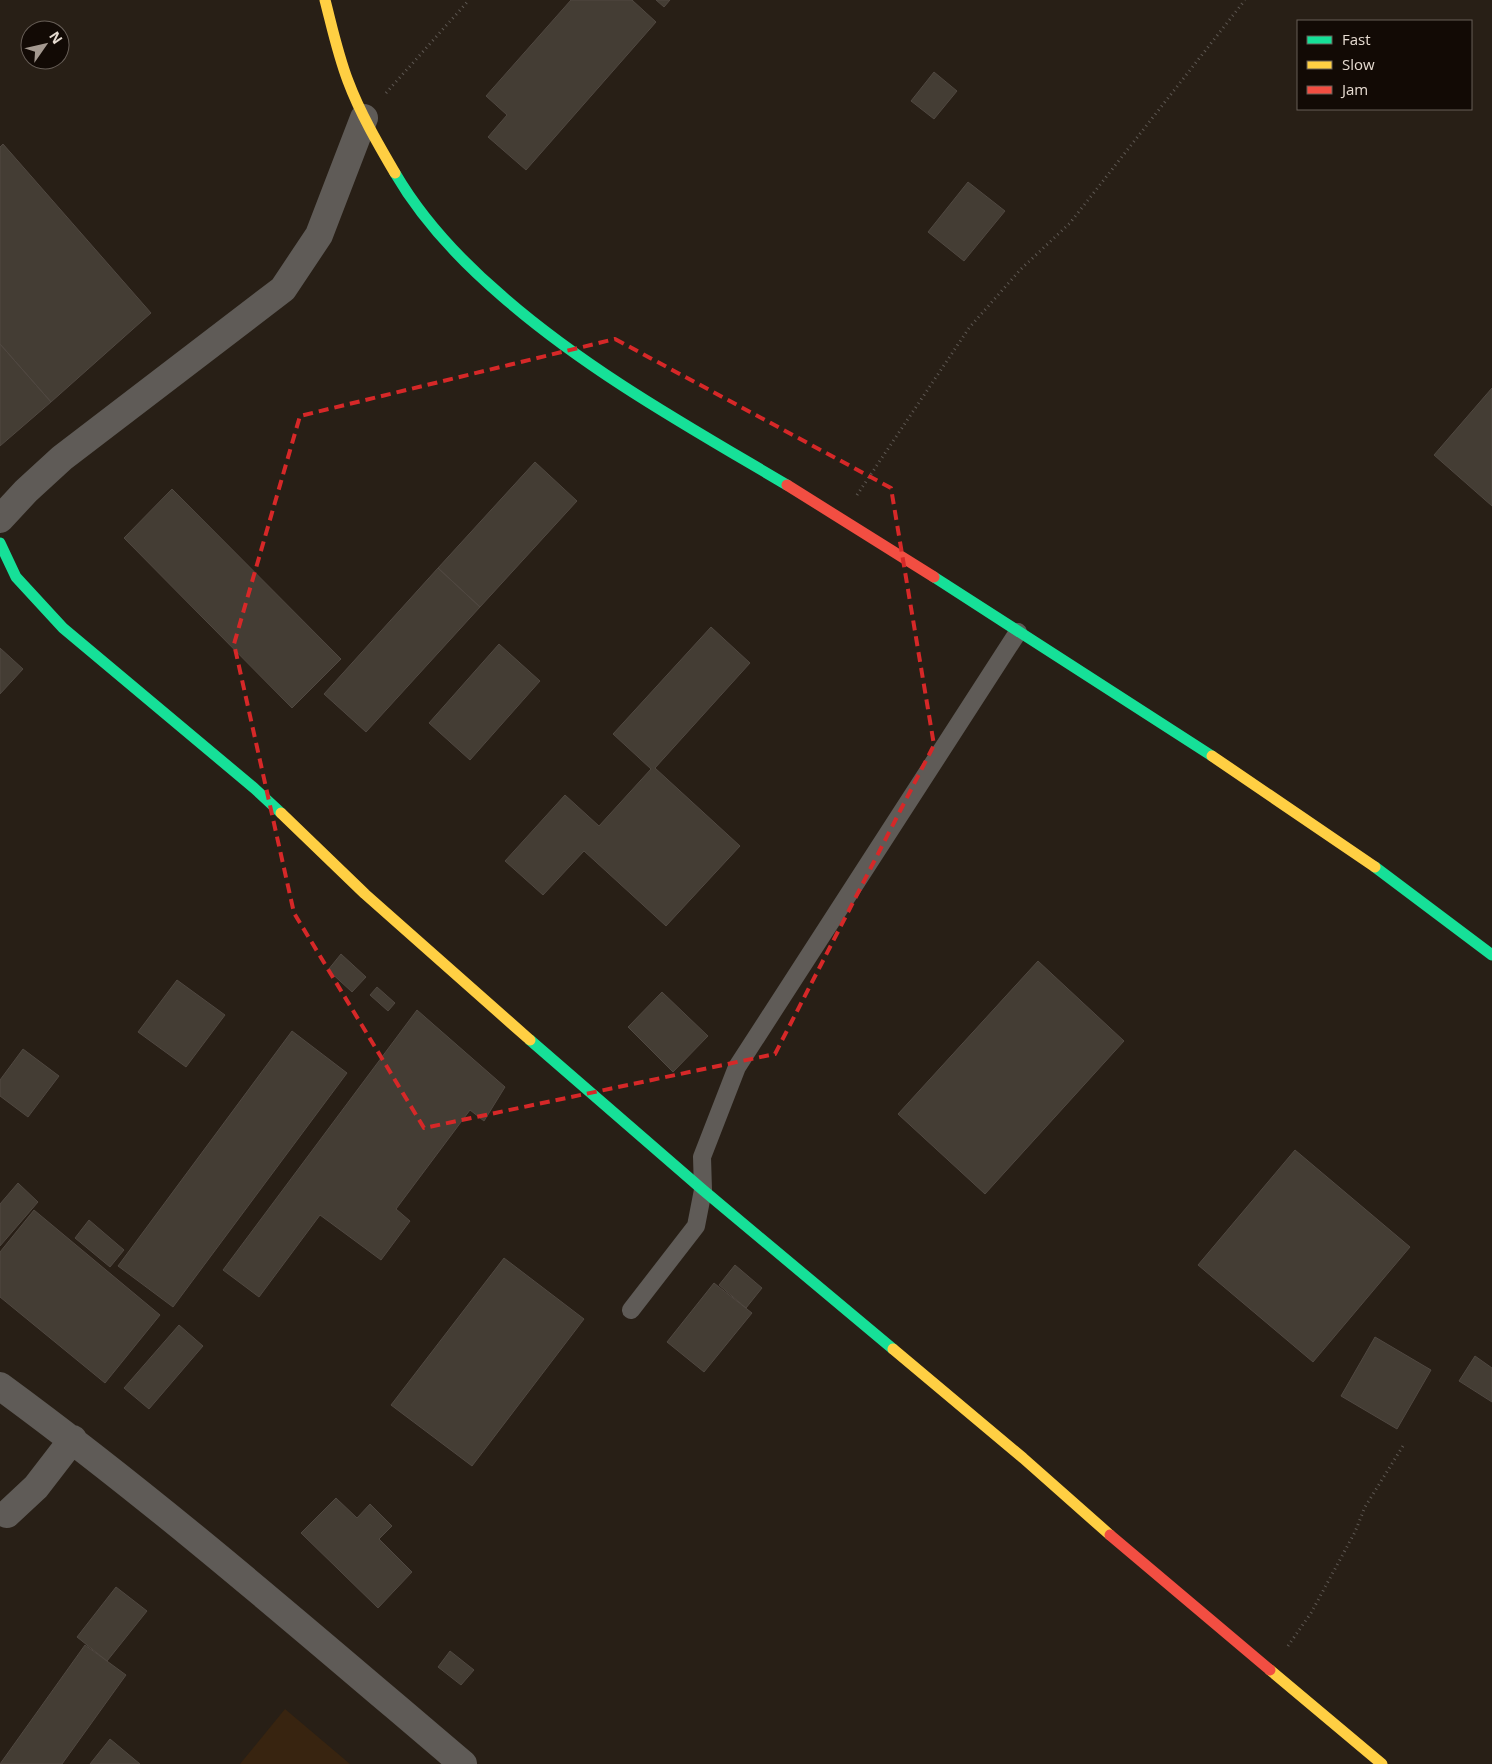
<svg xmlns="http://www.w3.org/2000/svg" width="1492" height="1764" font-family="'Open Sans',sans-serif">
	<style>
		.built { fill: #382410 }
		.building { fill: #443d34; stroke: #504841 }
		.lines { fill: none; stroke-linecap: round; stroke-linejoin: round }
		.path { stroke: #5e5853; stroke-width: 3; stroke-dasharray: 1 4; stroke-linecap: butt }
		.lane { stroke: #5f5b57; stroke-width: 18 }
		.street { stroke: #5f5b57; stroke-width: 28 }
		.fast { stroke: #16e098; stroke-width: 11 }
		.slow { stroke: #ffcf43; stroke-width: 11 }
		.jam { stroke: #f24e42; stroke-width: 11 }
		.marked { fill: none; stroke: #d62828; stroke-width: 4; stroke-dasharray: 10 6; stroke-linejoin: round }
	</style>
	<rect width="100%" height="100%" fill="#281f16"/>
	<path class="built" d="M285,1709L350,1764H240Z"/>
	<path class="building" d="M571,0H632L656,22L526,170L488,137L507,115L486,96Z
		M656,0H670L664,7Z
		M934,72L957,91L934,119L911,101Z
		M3,144L151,313L51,402L0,344V147Z
		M968,182L1005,211L964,261L928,232Z
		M0,344L51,402L0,446Z
		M1492,388V506L1434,455Z
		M535,462L577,501L480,607L438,568Z
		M172,489L341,659L292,708L124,538Z
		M438,568L480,607L366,732L324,694Z
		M711,627L750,663L655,768L740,846L666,926L584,851L543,895L505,861L565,795L599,826L651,769L613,734Z
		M499,644L540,681L470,760L429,723Z
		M0,648L23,669L0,694Z
		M341,954L366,977L352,992L328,970Z
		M1038,961L1124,1041L985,1194L898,1114Z
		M177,980L225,1015L186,1067L138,1032Z
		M377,987L395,1003L388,1011L370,995Z
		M662,992L708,1036L673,1072L628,1027Z
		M417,1010L505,1087L484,1121L470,1110L396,1209L410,1221L381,1260L320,1215L259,1297L223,1270Z
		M292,1031L347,1073L173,1307L118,1266Z
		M23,1049L59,1076L28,1117L0,1096V1080Z
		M1295,1150L1410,1247L1313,1362L1198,1265Z
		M18,1183L38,1202L0,1246V1204Z
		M34,1210L160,1315L105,1383L0,1297V1252Z
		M89,1220L124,1250L110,1267L75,1238Z
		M504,1258L584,1319L472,1466L391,1405Z
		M735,1265L762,1288L746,1308L719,1285Z
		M714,1283L752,1313L704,1372L667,1342Z
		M179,1325L203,1346L149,1409L124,1388Z
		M1375,1337L1431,1370L1397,1429L1341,1396Z
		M1475,1356L1492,1368V1402L1459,1381Z
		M336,1498L357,1518L370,1504L392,1526L379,1539L412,1572L378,1608L301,1533Z
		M116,1587L147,1611L107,1661L77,1637Z
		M85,1645L126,1675L62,1764H0Z
		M450,1651L474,1670L461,1685L438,1667Z
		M110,1739L140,1764H90Z"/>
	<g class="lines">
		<path class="path" d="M386,93L469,0
			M857,495L969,328L1021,269L1070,223L1245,0
			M1288,1646L1311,1613L1355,1532L1365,1507L1403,1446"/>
		<path class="lane" d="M631,1310L696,1226L703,1190L702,1157L737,1067L1018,632"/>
		<path class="street" d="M0,519L26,491L62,458L283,289L319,235L364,118
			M0,1386C161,1504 311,1635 463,1764
			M7,1514L36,1487L73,1439"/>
		<path class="fast" d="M395,173C423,221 460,260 502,296C588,371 689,427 787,485
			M0,543L16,577L63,628L254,788L281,813
			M934,577L1212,756
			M1375,867L1492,955
			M530,1040L703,1190L893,1349"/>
		<path class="slow" d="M325,0C332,27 338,55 348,81C360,113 378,144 395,173
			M1212,756L1375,867
			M281,813L365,894L530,1040
			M893,1349L1023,1458L1110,1535
			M1270,1670L1382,1764"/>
		<path class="jam" d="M787,485L934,577
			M1110,1535L1270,1670"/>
	</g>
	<path class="marked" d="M615,339L891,488L934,745L775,1054L424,1128L294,913L234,644L300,416Z"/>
	<rect x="1297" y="20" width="175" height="90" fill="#120a05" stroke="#675e57"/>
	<rect x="1307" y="36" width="25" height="8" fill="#16e098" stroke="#675e57"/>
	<text x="1342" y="45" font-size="15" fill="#e6dbd1">Fast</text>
	<rect x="1307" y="61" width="25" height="8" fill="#ffcf43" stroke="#675e57"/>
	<text x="1342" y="70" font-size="15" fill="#e6dbd1">Slow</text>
	<rect x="1307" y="86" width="25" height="8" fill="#f24e42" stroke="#675e57"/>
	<text x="1342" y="95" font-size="15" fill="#e6dbd1">Jam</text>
	<g transform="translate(45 45) rotate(56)"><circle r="24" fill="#120a05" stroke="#675e57"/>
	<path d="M0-4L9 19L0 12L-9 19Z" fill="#a49990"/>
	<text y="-8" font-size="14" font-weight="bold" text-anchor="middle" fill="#e6dbd1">N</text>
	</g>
</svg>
